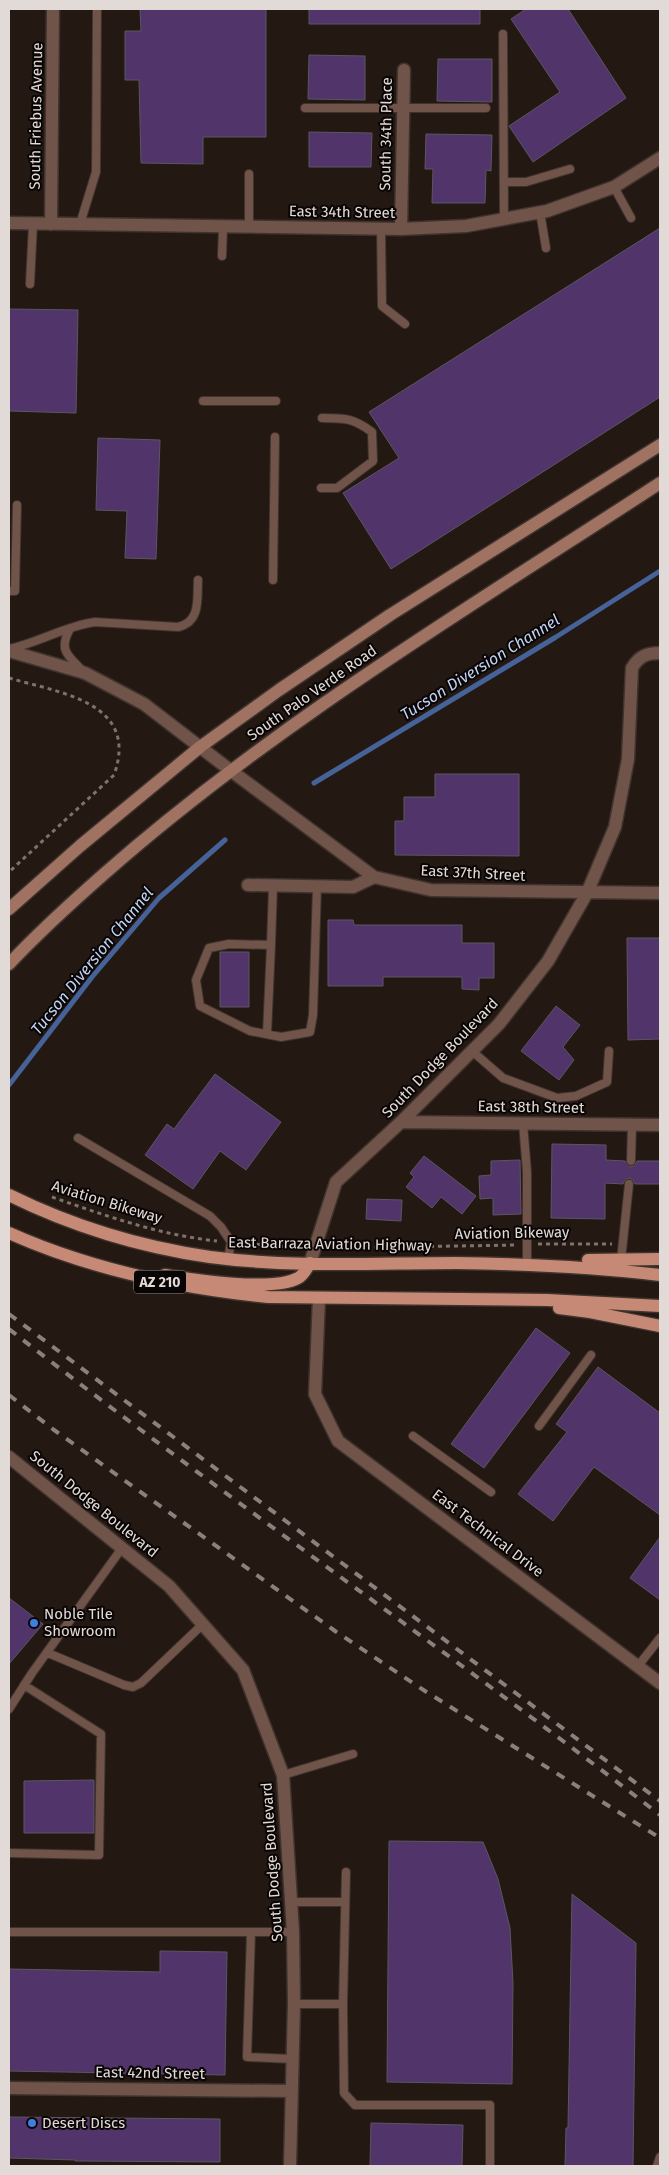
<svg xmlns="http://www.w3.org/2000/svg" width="669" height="2175" font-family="'Fira Sans',sans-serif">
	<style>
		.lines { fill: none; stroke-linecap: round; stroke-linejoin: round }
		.stream { stroke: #466399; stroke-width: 5 }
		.building { fill: #50346a; stroke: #5c5662 }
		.service-casing { stroke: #3f332e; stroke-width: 10 }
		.minor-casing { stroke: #3f332e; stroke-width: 15 }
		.tertiary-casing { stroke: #3f332e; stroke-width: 15 }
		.secondary-casing { stroke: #3f332e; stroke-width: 15 }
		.primary-casing { stroke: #3f332e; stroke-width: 15 }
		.path { stroke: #7d736e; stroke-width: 3; stroke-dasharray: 4 4; stroke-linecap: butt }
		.service { stroke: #705349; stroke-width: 8 }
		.minor { stroke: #705349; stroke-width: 12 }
		.tertiary { stroke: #705349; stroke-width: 12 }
		.secondary { stroke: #a07262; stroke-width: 12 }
		.primary { stroke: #c58976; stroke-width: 12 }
		.rail { stroke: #8a817c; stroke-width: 4; stroke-dasharray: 9 9; stroke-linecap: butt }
		.shop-dot { fill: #3f7fe0; stroke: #090504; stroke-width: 2 }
		.labels { text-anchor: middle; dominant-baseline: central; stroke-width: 4; stroke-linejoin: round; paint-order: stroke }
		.shield { fill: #090504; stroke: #a19a97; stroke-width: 1 }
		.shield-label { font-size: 14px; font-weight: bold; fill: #e2dad6 }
		.street-label { font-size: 15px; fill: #e2dad6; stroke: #090504 }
		.poi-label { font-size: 15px; fill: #e2dad6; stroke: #090504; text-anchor: start }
		.water-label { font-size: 16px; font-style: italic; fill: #c1d3f4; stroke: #090504 }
	</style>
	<rect width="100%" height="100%" fill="#241813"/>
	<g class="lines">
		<path class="stream" d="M314,783L556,637L660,571
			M9,1085L92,977L159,898L225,840"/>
	</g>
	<path class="building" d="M140,9H266V137H203V164L141,163L139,80H125V31H141Z
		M309,9H480V24H309Z
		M526,9H568L626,98L533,162L509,126L560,92L511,19Z
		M309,55L365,56V100L308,99Z
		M438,59H492V102L437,101Z
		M309,132L372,133L371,167H309Z
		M426,134L492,135L491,171L486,170L485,203H432L433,169H425Z
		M660,228V397L391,569L343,493L399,458L369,412Z
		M9,309L78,310L76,413L9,411Z
		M98,438L160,440L156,559L125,558L127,511L96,510Z
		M435,774H519V856L395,855V821H404V797H435Z
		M328,920H353L354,925H462V943H494V978H479V990L462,989V977H383V986H328Z
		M627,938H660V1039L628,1040Z
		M220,952H249V1007H220Z
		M556,1006L580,1025L563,1047L574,1060L559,1080L521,1051Z
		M215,1074L281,1122L246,1170L220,1151L193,1189L145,1155L167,1124L174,1129Z
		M552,1144L606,1145V1160L625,1161L630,1167L634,1166L637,1161H660V1184H635L633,1180L629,1178L625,1180L623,1184L605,1183V1219L551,1218Z
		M424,1156L476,1196L462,1214L441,1197L432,1208L406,1187L414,1177L410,1173Z
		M520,1160L521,1214L493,1215V1198L480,1199L479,1176L491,1175V1161Z
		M367,1199L402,1200L401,1221L366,1219Z
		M536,1328L570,1353L484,1468L451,1444Z
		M598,1367L660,1413V1515L594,1467L553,1521L518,1494L567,1432L556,1424Z
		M660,1537V1600L630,1578Z
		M9,1598L43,1624L9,1664Z
		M94,1780V1833H24V1781Z
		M389,1841L483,1842L498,1879L510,1928L513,1983L512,2084L387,2082Z
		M572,1894L636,1943L633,2166H565L566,2128H568Z
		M160,1951L227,1952L225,2075L9,2071V1969L160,1972Z
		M9,2117L220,2119V2162L75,2161V2160L9,2158Z
		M371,2123L463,2125L462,2166H370Z"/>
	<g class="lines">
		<g class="service-casing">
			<path id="service" d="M503,34L504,219
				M305,108H486
				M249,174V227
				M504,182H526L570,169
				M614,187L631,218
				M540,212L546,248
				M80,224L96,172L97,9
				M381,229L382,306L405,324
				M222,256L223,227
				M30,284L33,224
				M203,401H276
				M321,488H337L373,461L372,432C353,418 345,418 322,418
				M273,580L275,437
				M9,591H15L17,505
				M70,629C58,650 68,656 83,671
				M9,649C38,643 65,626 95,622L178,627C201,622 197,599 198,580
				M273,886L271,945L229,944L209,948L196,980L200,1006L250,1031L281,1037L310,1032L313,1015L317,887
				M267,1034L271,945
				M472,1051L503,1078L557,1098L576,1096L607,1082L609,1051
				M523,1123L527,1172V1262
				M78,1138L210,1216L221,1227L231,1242L228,1259
				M631,1161L632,1124
				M621,1260L629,1184
				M539,1426L591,1355
				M413,1436L491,1492
				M48,1653L124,1685L133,1687L141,1683L203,1624
				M638,1666L660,1638
				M9,1709L32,1673L122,1548
				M283,1775L353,1754
				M9,1853L99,1855L101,1734L24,1685
				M292,1902H345
				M9,1932H293
				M251,1932L247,2057L292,2059
				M294,2004H343L346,1872
				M343,2004L344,2093L355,2105H490V2166
				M657,2166L660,2157"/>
		</g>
		<g class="minor-casing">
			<path id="minor" d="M51,224L53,9
				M401,229L404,70
				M230,770L374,877L431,890L660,893
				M248,885L353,887L374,877
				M401,1122L660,1125
				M310,1263L336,1182L401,1122L499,1024L548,961L587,893L615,827L628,759L632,668C639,656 647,653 660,653
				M319,1298L315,1394L338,1441L660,1683
				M9,1457L169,1586L243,1670L283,1775L293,1932L294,2004L290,2166
				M9,2088L291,2091"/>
		</g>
		<g class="tertiary-casing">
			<path id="tertiary" d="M9,223L401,229L466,226L547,211L614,187L660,158
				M9,651L85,673L144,704L230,770"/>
		</g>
		<g class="secondary-casing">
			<path id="secondary" d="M9,909L80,846L200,747L279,690L390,615L660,445
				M9,964C39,932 71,903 104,874C274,724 470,607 660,483"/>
		</g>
		<g class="primary-casing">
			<path id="primary" d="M9,1195C72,1226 140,1247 210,1257C292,1268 375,1263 456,1263C524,1264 593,1267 660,1275
				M9,1233C92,1270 178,1288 268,1297L547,1300L660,1306
				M588,1260L660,1259
				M165,1275C194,1280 273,1292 298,1278C303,1276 307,1268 310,1263
				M559,1308L590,1312L660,1326"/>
		</g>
		<path class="path" d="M9,678C60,693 140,702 114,775L9,872
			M52,1197C106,1216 160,1235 217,1241
			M241,1243L290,1247
			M538,1244H612
			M334,1248L517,1245"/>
		<use href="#service" class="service"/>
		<use href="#minor" class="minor"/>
		<use href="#tertiary" class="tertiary"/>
		<use href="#secondary" class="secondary"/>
		<use href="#primary" class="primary"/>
		<path class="rail" d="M9,1314L660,1801
			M9,1329C222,1496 446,1649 660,1815
			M9,1395L54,1430L335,1631L425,1691L660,1838"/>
	</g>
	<g class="shop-dot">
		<circle cx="34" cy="1623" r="5"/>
		<circle cx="32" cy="2123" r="5"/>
	</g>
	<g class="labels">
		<rect class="shield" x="134" y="1270.5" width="52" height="23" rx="4"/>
		<g class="shield-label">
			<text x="160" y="1282">AZ 210</text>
		</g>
		<g class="street-label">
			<text transform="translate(36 116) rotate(-89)">South Friebus Avenue</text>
			<text transform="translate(386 134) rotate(-89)">South 34th Place</text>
			<text transform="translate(342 212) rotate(1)">East 34th Street</text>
			<text transform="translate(312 693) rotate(-35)">South Palo Verde Road</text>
			<text transform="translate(473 873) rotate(3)">East 37th Street</text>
			<text transform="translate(440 1058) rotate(-46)">South Dodge Boulevard</text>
			<text transform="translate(531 1107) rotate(1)">East 38th Street</text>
			<text transform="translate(107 1202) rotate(17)">Aviation Bikeway</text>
			<text transform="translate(512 1233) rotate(-1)">Aviation Bikeway</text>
			<text transform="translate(330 1244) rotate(1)">East Barraza Aviation Highway</text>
			<text transform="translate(94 1504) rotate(39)">South Dodge Boulevard</text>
			<text transform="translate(488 1533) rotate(37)">East Technical Drive</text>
			<text transform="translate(272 1862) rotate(-94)">South Dodge Boulevard</text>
			<text transform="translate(150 2073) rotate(1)">East 42nd Street</text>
		</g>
		<g class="poi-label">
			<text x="44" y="1614">Noble Tile<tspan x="44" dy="17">Showroom</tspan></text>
			<text x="42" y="2123">Desert Discs</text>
		</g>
		<g class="water-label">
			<text transform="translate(480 667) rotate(-32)">Tucson Diversion Channel</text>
			<text transform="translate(92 961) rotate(-51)">Tucson Diversion Channel</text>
		</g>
	</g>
	<rect width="669" height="2175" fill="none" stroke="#e2dad6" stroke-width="20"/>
</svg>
